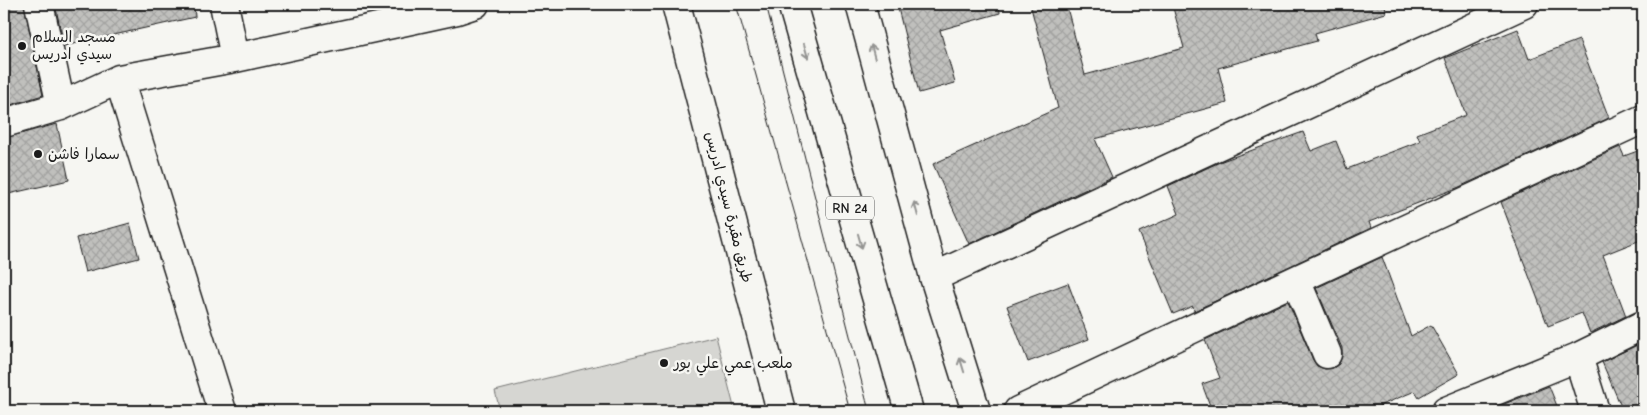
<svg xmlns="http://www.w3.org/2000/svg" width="1647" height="415" font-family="'Comic Neue','Playpen Sans Arabic',sans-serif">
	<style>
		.green { fill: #d6d6d2; stroke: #797977 }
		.building { fill: url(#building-cross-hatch); stroke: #1c1c1c }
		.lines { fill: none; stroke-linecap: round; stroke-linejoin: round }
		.minor-casing { stroke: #1c1c1c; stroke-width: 31 }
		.primary-casing { stroke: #1c1c1c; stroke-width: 31 }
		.minor { stroke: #f6f6f2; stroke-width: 28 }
		.primary { stroke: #f6f6f2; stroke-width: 28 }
		.tram { stroke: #1c1c1c; stroke-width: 1 }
		.oneway { stroke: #949492 }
		.poi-dot { fill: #1c1c1c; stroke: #f6f6f2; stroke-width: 2 }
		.labels { text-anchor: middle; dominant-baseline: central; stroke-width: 5; stroke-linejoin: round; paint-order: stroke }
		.shield { fill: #f6f6f2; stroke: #5d5d5c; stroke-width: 1 }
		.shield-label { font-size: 14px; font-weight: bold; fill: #1c1c1c }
		.poi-label { font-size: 15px; fill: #1c1c1c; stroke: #f6f6f2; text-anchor: start }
		.street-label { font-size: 15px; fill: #1c1c1c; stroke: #f6f6f2 }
	</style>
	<defs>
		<pattern id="building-cross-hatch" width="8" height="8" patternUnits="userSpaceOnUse" patternTransform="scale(1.25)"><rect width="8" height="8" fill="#c0c0bd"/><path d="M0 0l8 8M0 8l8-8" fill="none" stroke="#a4a4a2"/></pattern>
	</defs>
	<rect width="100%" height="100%" fill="#f6f6f2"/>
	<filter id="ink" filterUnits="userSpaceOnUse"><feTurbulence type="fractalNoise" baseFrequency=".02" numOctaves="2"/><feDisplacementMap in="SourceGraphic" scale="10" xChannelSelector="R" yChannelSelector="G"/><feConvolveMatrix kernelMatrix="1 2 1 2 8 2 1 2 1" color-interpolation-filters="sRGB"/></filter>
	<g filter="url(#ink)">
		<path class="green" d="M716,336L735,411H500L495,391Z"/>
		<path class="building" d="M4,4H24L43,95L4,107Z
			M55,4H194L195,17L64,46Z
			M897,4H999L1000,13L940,30L955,83L919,93Z
			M1030,4H1066L1085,75L1184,48L1172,4H1385L1386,13L1315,33L1317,41L1218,68L1227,103L1095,139L1112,177L969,244L933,164L1058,108Z
			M1518,29L1529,59L1579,40L1609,118L1457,188L1369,222L1371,228L1194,311L1193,306L1173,314L1139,232L1179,214L1168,186L1222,161L1303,132L1311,151L1336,141L1347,169L1420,141L1417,134L1466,115L1445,58Z
			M57,124L69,180L4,195V138Z
			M1620,147L1624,156L1643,149V239L1603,255L1626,316L1590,333L1582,313L1548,326L1501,202Z
			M130,223L139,258L85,272L76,238Z
			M1382,257L1411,336L1431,325L1459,374L1419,397L1415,391L1367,411H1212L1202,384L1220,378L1205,340L1288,301L1313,360L1317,366L1325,369L1333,368L1339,364L1342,356V348L1316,288Z
			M1068,283L1089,339L1028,362L1007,306Z
			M1637,345L1643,361V411H1623L1602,362Z
			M1549,386L1559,411H1487Z"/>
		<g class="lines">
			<g class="minor-casing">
				<path id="minor" d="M39,4L61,106
					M676,4L781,411
					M235,58L457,10L475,4
					M119,79L235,58L224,4
					M4,123L61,106L119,79L222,411
					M934,277L1524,4
					M1296,280L1327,354
					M1578,357L1595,411
					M1018,411L1296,280L1643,119
					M1446,411L1578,357L1643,325"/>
			</g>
			<g class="primary-casing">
				<path id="primary" d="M792,4L909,411
					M860,4L934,277L976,411"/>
			</g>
			<use href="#minor" class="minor"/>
			<use href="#primary" class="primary"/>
			<path class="tram" d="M736,4L850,411
				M766,4L869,411"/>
		</g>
		<defs><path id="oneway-shaft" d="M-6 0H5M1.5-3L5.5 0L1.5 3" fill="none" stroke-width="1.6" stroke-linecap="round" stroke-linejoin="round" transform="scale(1.25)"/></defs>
		<g class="oneway">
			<use href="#oneway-shaft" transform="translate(806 51) rotate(74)"/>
			<use href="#oneway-shaft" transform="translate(873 52) rotate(-105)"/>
			<use href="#oneway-shaft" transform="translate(916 209) rotate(-105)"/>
			<use href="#oneway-shaft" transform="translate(860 241) rotate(74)"/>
			<use href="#oneway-shaft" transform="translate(962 365) rotate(-107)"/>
		</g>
	</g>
	<g class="poi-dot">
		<circle cx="22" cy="46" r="5"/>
		<circle cx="38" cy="154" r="5"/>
		<circle cx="664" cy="363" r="5"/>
	</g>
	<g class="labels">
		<rect class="shield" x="826" y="196.5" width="48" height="23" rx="4"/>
		<g class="shield-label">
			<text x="850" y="208">RN 24</text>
		</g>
		<g class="poi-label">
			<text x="32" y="37">مسجد السلام<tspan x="32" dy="17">سيدي ادريس</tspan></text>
			<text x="48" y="154">سمارا فاشن</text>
			<text x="674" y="363">ملعب عمي علي بور</text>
		</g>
		<g class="street-label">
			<text transform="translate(729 207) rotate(76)">طريق مقبرة سيدي ادريس</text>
		</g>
	</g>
	<rect width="1647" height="415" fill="none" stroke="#f6f6f2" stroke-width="20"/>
	<rect x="10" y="10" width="1627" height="395" fill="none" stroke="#1c1c1c" stroke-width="2" filter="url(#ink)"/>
</svg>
